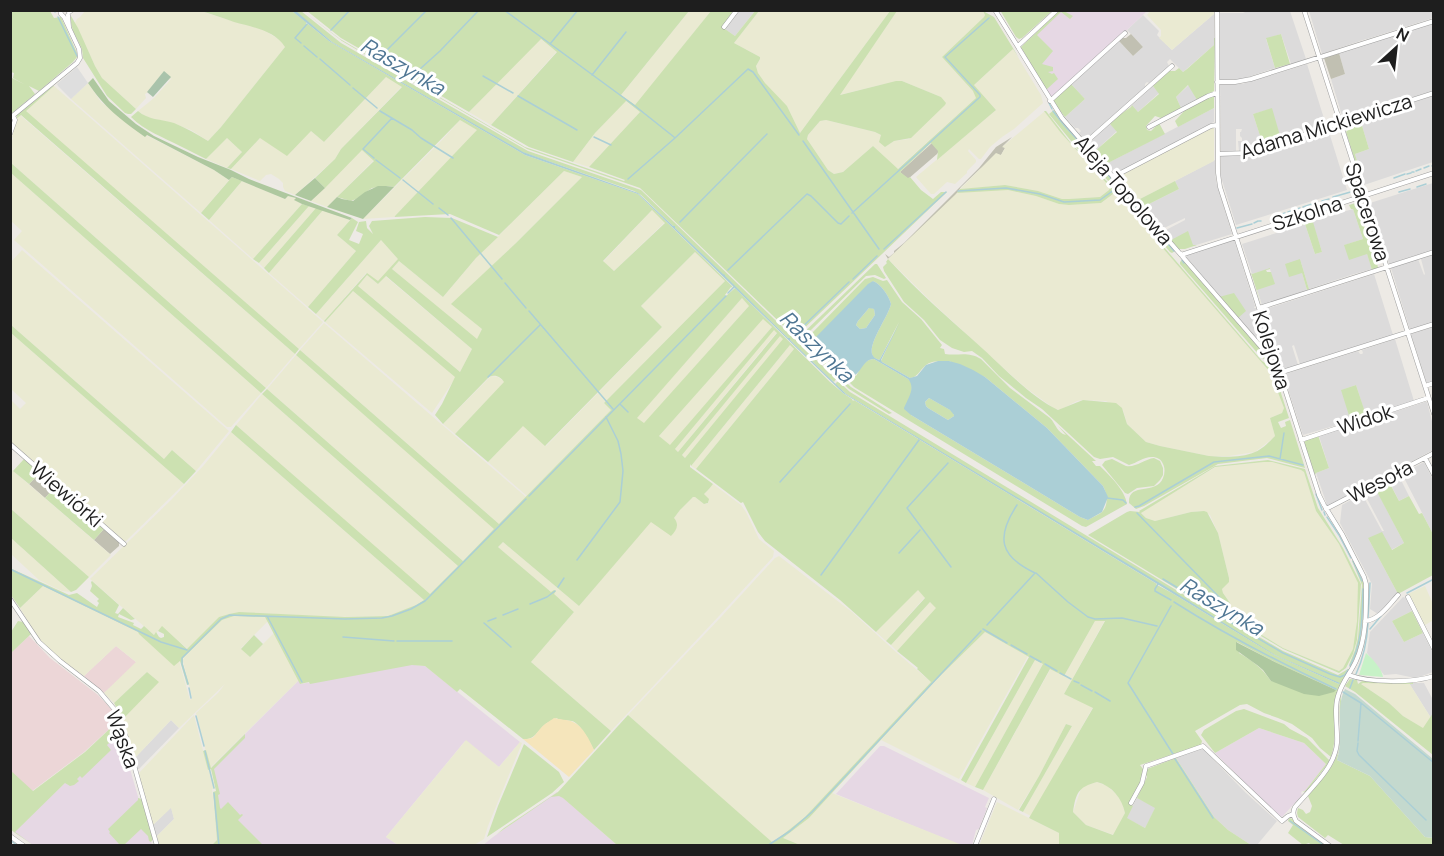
<svg xmlns="http://www.w3.org/2000/svg" width="1444" height="856" font-family="Manrope,sans-serif">
	<style>
		.residential { fill: #dcdbdb }
		.commercial { fill: #ecd6d7 }
		.industrial { fill: #e6d8e4 }
		.construction { fill: #c1c0b2 }
		.farmland { fill: #eaead2 }
		.grass { fill: #cce1b1; fill-rule: evenodd }
		.forest { fill: #aec89f }
		.wetland { fill: #c4d9ce }
		.sand { fill: #f5e5bb }
		.cemetery { fill: #a9c3ab }
		.park { fill: #c7f2c7 }
		.parking { fill: #dedede }
		.water { fill: #abcfd6; fill-rule: evenodd }
		.lines { fill: none; stroke-linecap: round; stroke-linejoin: round }
		.stream { stroke: #abcfd6; stroke-width: 1.5 }
		.minor-casing { stroke: #9f9f9f; stroke-width: 5 }
		.minor { stroke: #fff; stroke-width: 4 }
		.labels { text-anchor: middle; dominant-baseline: central; stroke-width: 6; stroke-linejoin: round; paint-order: stroke }
		.street-label { font-size: 20px; fill: #1e1e1e; stroke: #fff }
		.water-label { font-size: 21px; font-style: italic; fill: #4f7693; stroke: #fff }
	</style>
	<rect width="100%" height="100%" fill="#edeae5"/>
	<path class="residential" d="M1249,10L1290,11L1306,59L1291,64L1281,34L1266,39L1275,68L1242,79L1220,80V13H1243Z
		M739,11H755L735,36L726,30V27Z
		M1309,11H1433V18L1367,39H1366L1322,54Z
		M1214,14V45L1183,72L1170,59L1167,62L1169,66L1149,83L1147,82L1145,84V87L1087,138H1083L1079,133L1081,131L1078,128H1075L1065,117L1085,99L1071,84L1119,41L1133,56L1143,47L1127,30L1143,15L1159,31L1157,35L1172,50Z
		M1433,23V91L1343,119L1331,79L1345,74L1339,53Z
		M1307,64L1326,125L1281,139L1271,109L1253,114L1263,145L1243,152L1239,151L1238,141H1242V138L1240,136V132H1241L1242,129H1236V151L1221,152L1220,84H1242Z
		M1189,85L1197,100L1181,108L1176,97Z
		M1153,86L1159,93L1138,112L1132,105Z
		M1433,96V162L1364,185L1355,154L1369,149L1360,119Z
		M1214,108V122L1198,130L1200,134L1117,177L1106,164Z
		M1110,124L1117,131L1095,151L1090,145V142Z
		M1328,129L1347,190L1236,225L1221,177V156H1245L1310,135L1311,138L1313,137V134Z
		M1215,160L1216,181L1232,234L1193,246L1171,240L1164,231L1185,220V218L1162,229L1143,207L1179,189L1175,181Z
		M1433,183V250L1389,264L1370,203Z
		M1353,209L1363,239L1345,245L1367,254L1372,269L1351,275L1309,289L1300,259L1302,273L1307,290L1262,305L1257,289L1274,283L1270,269L1252,274L1242,244L1305,224L1315,254L1322,252L1312,221Z
		M1234,239L1255,306L1254,308H1256L1268,347L1265,349L1186,257L1187,254Z
		M1433,255V322L1410,330L1391,268L1418,259L1424,275L1425,274L1421,259Z
		M1374,274L1393,335L1300,364L1294,345L1292,346L1298,365L1282,370L1263,310Z
		M1433,327V382L1427,384L1411,334Z
		M1395,339L1414,401L1366,416L1356,385L1342,390L1351,421L1303,435L1284,377L1285,374L1358,351L1360,354H1362L1363,353L1362,350Z
		M1425,402H1427L1433,425V450L1368,485L1367,483L1364,484L1365,487L1328,506L1327,505L1316,473L1329,468L1319,436Z
		M1424,462L1433,480V534L1402,474Z
		M1396,477L1400,478L1409,496L1399,501L1389,481Z
		M1375,487L1404,543L1391,550L1368,538L1398,594L1378,614L1370,609L1372,584L1340,523L1342,505L1362,494L1382,531H1384L1364,493Z
		M1403,597L1406,598L1412,611L1392,621L1404,642L1423,633L1433,653V672L1422,676L1415,678L1396,674L1384,675L1367,653L1370,632Z
		M1409,683H1424L1433,700V713L1431,718Z
		M171,720L179,728L139,769H137L134,759Z
		M1202,748L1246,793L1277,821L1257,845H1251L1228,830L1214,817L1176,758Z
		M1137,798L1156,807L1145,828L1126,818Z
		M171,807L174,819L157,836L153,825Z"/>
	<path class="commercial" d="M29,636L50,658L98,695L113,711L112,715L117,722L84,752L32,791L11,817V653Z
		M116,646L137,663L104,693L84,676Z"/>
	<path class="industrial" d="M1060,11H1147L1127,30L1051,98L1022,48Z
		M403,664L425,666L520,742L499,767L465,741L386,837L398,845H221L216,785L212,767L299,680L301,684Z
		M1259,728L1304,743L1326,764L1305,791H1302L1301,793L1302,795L1282,817L1275,813L1215,753Z
		M119,731L152,845H33L14,832Z
		M880,746H884L989,798L985,807L987,808L979,829L976,830L972,845L962,846L836,794Z
		M557,792L618,846H482L493,837Z"/>
	<path class="construction" d="M1131,34L1143,47L1133,56L1119,41L1122,38H1126Z
		M1339,53L1345,74L1331,79L1324,58Z
		M1012,137L1003,146L1005,148L1001,155L980,169L961,187L955,196L888,259L885,254L889,257L894,253V251L904,243L979,168L996,147Z
		M932,143L939,151L937,154L908,179L900,172Z
		M40,473L55,487L45,498L29,484Z
		M104,529L119,542V546L110,554L94,540Z"/>
	<path class="farmland" d="M85,11H201L232,21L260,28L277,38L284,44L285,47L221,127L208,141L191,130L172,123L146,117L138,111L154,98L172,78L145,94L146,98L136,109L102,78L95,66L75,23L77,19L80,17Z
		M689,11H711L635,106L621,95Z
		M759,11H890L800,133L787,106L771,92L758,73L756,66L760,59V57L734,43Z
		M897,11H983L985,15L984,17L942,57L973,91L977,97L897,169L873,146L843,172L834,174L828,170L807,139L808,135L820,121L826,120L875,132L881,135L885,147L894,141L909,139L941,97L902,81L880,85L839,95Z
		M1150,11H1214V14L1172,50L1159,38L1161,36V30L1147,15Z
		M540,39L557,51L491,125L469,112Z
		M1013,49L1041,95L1043,103L1014,129L1002,137L990,147L981,159H979L969,149L968,151L976,160V162L967,171V173L955,184L947,182L934,194H931L916,177L996,110L974,85Z
		M386,77L402,86L341,149L335,159L295,195L285,191L283,187V183L279,179L271,174L266,175L260,181L231,169L260,138L311,131L324,142Z
		M88,83L101,102L146,135L214,170L229,180L201,213L71,99Z
		M54,86L323,322L299,349L25,111Z
		M625,101L640,112L589,167L573,162L595,133Z
		M1045,111L1061,133L1111,188L1109,190L1100,197L1069,199H1062L1038,191L1005,185L960,189L996,153L1001,155L1005,148L1002,147Z
		M20,115L295,354L266,388L11,163V143L13,138L12,137L16,119Z
		M460,120L478,130L394,217L363,219L442,140Z
		M1214,127V161L1138,200L1117,177Z
		M227,138L242,152L227,168L206,159L219,145Z
		M362,149L374,160L327,207L311,201Z
		M564,171L582,177L516,243L452,304L482,329L477,340L392,269L399,261L443,297L476,258Z
		M11,173L261,393L231,427H227L14,240L22,231L11,221Z
		M242,181L285,199L288,196L296,198L295,200L302,204L253,259L209,220Z
		M995,190H1008L1036,196L1059,204L1069,205L1101,203L1113,194H1116L1270,372L1284,408L1282,413L1270,418L1275,436L1272,439L1255,452L1229,456H1209L1160,446L1146,442L1127,424L1123,410L1106,401L1083,400L1077,401L1060,410L1055,409L1026,388L999,364L936,306L888,259L957,193Z
		M309,206L316,208L264,268L259,263Z
		M323,210L350,220L337,235L356,251L308,307L269,273Z
		M652,210L665,222L614,271L603,262Z
		M381,240L399,259L378,282L366,273L324,321L316,314Z
		M22,250L229,431L196,471L172,450L164,459L11,325V262Z
		M695,252L725,281L604,403L611,410L527,496L488,462L523,425L546,446L596,395L662,327L641,306Z
		M367,275L378,284L385,276L472,349L460,372L358,286Z
		M353,291L456,377L432,413L325,322Z
		M742,298L750,305L644,424L636,418Z
		M763,318L772,327L670,446L659,436Z
		M324,323L526,497L499,524L300,350Z
		M774,329L777,332L678,452L675,449Z
		M11,333L184,484L125,542L11,442V400L20,409L26,403L11,389Z
		M780,335L784,339L685,458L682,455Z
		M790,345L794,349L696,469L691,466Z
		M296,355L495,529L463,561L267,389Z
		M491,376L498,377L505,382L455,434L443,424Z
		M262,394L458,566L430,595L236,425Z
		M231,432L424,600L416,605L388,616L336,617L239,612L229,614L219,617L188,649L162,627L154,635L123,608L90,579L171,500L204,465Z
		M1264,462H1272L1301,470L1304,472L1316,511L1339,544L1357,579L1359,588L1356,635L1353,649L1348,660L1343,668L1339,671L1283,648L1231,616L1229,612L1230,603L1223,593L1222,589L1229,581V578L1218,533L1210,515L1203,511L1191,512L1155,521L1146,518L1141,512L1216,467Z
		M11,469L111,555L89,577L11,509Z
		M713,484L741,505L746,512L759,539L774,551L773,557L719,616L611,731L531,662L574,612L553,594L555,592L554,590L552,593L498,547L503,542L579,606L651,521L674,518L680,510L693,497H695L704,504H707L709,502L704,494L709,489Z
		M11,538L71,592L62,591L39,580L11,554Z
		M779,556L852,612L896,652L931,682L805,817L780,837L771,842L628,715L721,617L775,558Z
		M43,586L138,632L175,665L179,661L190,700L192,698L183,661L184,657L222,620L234,616L265,617L268,621L241,648L250,657L274,633L299,680L210,768L215,788L212,789L217,840L212,845H159L157,836L174,819L171,808L153,825L138,774L194,715L208,770L210,768L196,713L218,693L225,684L179,728L171,720L134,759L123,718L158,682L147,672L114,703L104,693L136,662L116,646L84,676L62,660L42,642L34,631L20,608Z
		M1425,586L1433,604V624L1432,621L1425,625L1433,642V645L1408,594Z
		M917,589L925,597L886,641L876,632Z
		M930,602L937,608L897,651L891,645Z
		M1105,620L1064,694L1093,707L1031,816L1023,812L1072,726L1066,724L1039,776L1018,810L983,790L1051,668L1064,676L1095,621Z
		M985,632L1028,656L959,779L881,740L935,681Z
		M1035,660L1043,664L975,787L966,783Z
		M1363,683H1409L1431,718L1424,729L1403,716L1389,703L1361,684Z
		M466,740L499,767L520,742L522,743L488,826L484,839L474,845H398L386,837Z
		M1097,782L1107,786L1117,795L1123,804L1125,813L1114,835L1086,825L1073,812L1081,789L1085,785Z
		M832,793L962,845L800,846L783,838L809,818Z
		M997,802L1059,833V845L979,846Z"/>
	<path class="grass" d="M1000,10H1052V11L1022,38L1019,39L1016,37Z
		M11,11H50L54,18L61,17L77,53V57L73,62L39,91L29,86L35,94L11,114V81L12,78L24,84L13,78L14,73L11,72Z
		M201,11H292L306,22V24H308L329,41L525,155L638,194L732,286L733,288L731,287L725,295L726,296L735,288L830,382L843,393L852,399L853,401L854,400L1157,584L1156,585L1159,586L1172,593L1274,655L1339,684V683L1275,655L1216,619L1217,617L1215,618L846,394L835,384L838,381L850,392L1209,610L1222,615L1283,651L1338,675L1348,669L1350,670C1345,678 1339,686 1336,696C1332,716 1338,737 1331,757L1320,748L1312,738L1292,724L1278,718L1264,713L1247,704L1240,705L1195,731L1202,741L1201,745L1140,765L1143,769L1142,779L1130,804L1133,806L1127,818L1145,828L1155,808L1137,798L1147,777L1145,772L1147,769L1176,758L1214,817L1228,830L1251,845H1059V833L1029,818L1093,708L1064,694L1105,621H1095L1064,676L1050,669L983,790L975,787L1043,664L1035,660L966,783L961,780L1029,657L985,632L935,681L809,818L783,838L800,845H617L563,798L559,796L551,797L497,834L504,828L558,792L628,715L772,842L780,837L805,817L931,682L917,669L918,668L897,651L936,608L930,602L891,645L886,641L925,598L918,590L876,632L840,600L765,541L758,532L743,502L741,503L696,469L794,349L790,345L691,466L690,464V467L713,484L709,489L704,494L709,499L708,503L704,504L695,497H693L680,510L674,518C680,525 676,531 671,536L651,522L579,606L503,542L498,547L551,592L554,590L556,591L554,594L574,612L531,662L611,731L594,750C590,742 580,723 572,721C566,720 562,721 556,718C556,719 547,723 547,723C537,730 536,740 523,739L460,689L457,692L425,666L412,665L310,684L309,682L300,684L265,617L234,616L222,620L183,658V664L189,684L187,685L180,661L174,666L139,634L138,632L43,586L20,608L11,595L10,568L69,595L77,593L97,607L99,603L97,601L99,599L90,591L92,586L91,582L92,581L119,605L115,613L118,614L123,608L135,619L131,620L119,614L118,617L134,623L133,625L141,629L144,626L154,635L156,632L159,637L161,638L164,637V634L158,631L162,626L187,649L219,617L229,614L239,612L345,617L388,616L416,605L424,600L231,432L236,425L430,594L458,566L262,394L267,389L463,561L494,529L296,355L300,350L499,524L611,410L604,403L725,281L695,252L641,306L662,327L545,446L523,426L488,462L455,434L504,382C501,377 495,374 489,377L443,424L435,415L442,404L455,377L353,291L325,322L324,321L367,273L378,281L398,259L381,240L316,314L308,307L356,251L337,235L352,218L358,222L349,240L359,244L363,234L356,231L359,222L366,221L367,228L373,234L369,226L372,221L425,217L452,218L498,237L476,258L443,297L399,261L392,269L477,339L482,329L451,304L516,243L582,177L564,171L499,235L450,214L394,217L477,130L460,120L394,187L386,186L372,188L356,199L351,201L337,197L374,161L362,150L325,188L315,178L335,159L341,149L402,87L386,77L324,142L311,131L287,156L260,138L231,169L227,168L242,152L227,138L206,159C197,155 189,150 180,146C163,137 145,131 131,117L138,111C148,120 161,119 174,123C186,128 197,134 208,141L221,127L285,47C274,30 252,27 234,22C223,18 212,14 201,11ZM652,210L665,223L614,271L603,261ZM367,275L378,284L386,276L472,349L460,372L358,286ZM742,298L749,306L644,423L637,418ZM763,319L772,327L670,445L659,436ZM774,330L777,333L678,452L675,449ZM780,336L783,339L685,458L682,455ZM1237,642L1277,663L1336,690L1271,681C1262,668 1253,661 1239,653ZM1097,782C1112,786 1122,798 1125,813L1113,835L1086,825L1073,812C1076,793 1078,787 1097,782Z
		M295,11H301L341,43L528,151L641,190L836,379L834,382L828,377L790,340V338H788L641,195L634,191L522,152L332,42Z
		M303,11L340,39L525,147L624,181L625,180L589,167L640,112L626,101L595,133L573,162L529,147L491,125L557,52L541,39L469,112L341,38L307,11H689L621,95L635,105L711,11H735L722,27L735,36L755,11H759L734,43L760,57V59L756,66L758,73L765,83L787,106L800,133L890,11H897L840,95L896,81H902L941,97L946,103L945,105L911,138L894,141L885,147L879,142L881,135L875,132L826,120L820,121L808,135L807,139L828,170L834,174L843,172L873,146L898,169L976,98L973,91L942,57L984,17L985,15L983,11L994,17L1019,58L1013,49L974,85L996,110L937,160L938,151L931,143L900,172L908,178L910,177L921,190L933,199L941,192H947L795,337L640,188L527,149L342,41Z
		M1059,11H1064L1073,16L1070,19L1061,12L1037,35L1053,51L1042,64L1053,67V71L1048,72L1052,74L1054,73L1058,79L1047,89V91L1021,47Z
		M71,16L78,28L95,66L102,78L136,109L131,114H128L125,113L107,96L83,58L82,49L73,31L70,18Z
		M1281,34L1290,64L1275,68L1266,38Z
		M1214,38H1215L1214,91L1197,100L1188,85L1176,97L1181,108L1161,118L1155,116L1146,126L1147,130L1151,131L1159,123L1165,134L1106,164L1095,151L1117,132L1110,124L1115,118L1131,107L1132,105L1138,112L1159,94L1153,86L1169,71H1175L1179,68L1183,72L1187,69L1214,45Z
		M1071,84L1085,99L1065,117L1053,102L1054,99Z
		M53,86H54L26,111L299,349L295,354L21,115L16,119L17,115Z
		M1214,95V108L1178,127L1175,121L1186,109Z
		M1272,108L1281,139L1263,145L1253,114Z
		M1054,110L1065,124L1084,145L1083,146L1098,162L1096,164L1097,166L1100,164L1175,251L1172,253L1170,252L1116,189L1076,147L1049,114Z
		M1044,111H1046L1070,142L1114,189L1262,361L1273,368L1289,418L1278,422L1281,428L1286,426L1285,422L1290,420L1305,468L1267,458L1218,464L1144,506L1136,509L1129,503C1128,481 1156,496 1163,478C1165,473 1165,468 1163,464C1161,459 1157,457 1152,457C1143,457 1137,463 1129,465L1113,457L1100,459L1094,457L1042,409L1026,398L999,376L982,358L972,351L964,352L952,348L940,340L924,320L904,302L884,271L883,267L887,263L886,262L888,259C917,291 951,320 983,349C1004,368 1032,398 1058,410L1083,400L1116,403L1122,408L1127,424L1146,442L1160,446L1209,456C1223,457 1242,458 1255,452C1263,449 1269,442 1275,436L1270,418L1282,413L1284,408L1270,372L1116,194H1113L1101,203L1069,205L1059,204L1036,196L1008,190L957,193L960,189L1005,185L1038,191L1062,199H1069L1100,197L1109,190L1110,187L1061,133Z
		M1360,119L1369,149L1355,154L1358,164H1356L1346,132L1347,131L1343,125Z
		M11,163L266,388L261,393L11,173Z
		M232,177L242,181L209,220L201,213Z
		M1175,181L1179,189L1143,207L1138,200Z
		M1359,202L1360,214L1364,220V225L1366,235L1373,247V258L1377,263L1378,268L1372,270L1367,254L1349,260L1344,245L1363,239L1353,209H1351L1349,205Z
		M302,204L309,206L259,263L253,259Z
		M316,208L323,210L269,273L264,268Z
		M1315,216L1316,220L1313,222L1322,252L1315,254L1305,224L1302,225L1301,220L1309,218L1311,222L1310,217Z
		M1188,231L1193,245H1197L1185,249H1177L1170,239L1171,240Z
		M1183,259L1264,352L1269,355V358L1264,359L1260,356L1180,264V262Z
		M1300,259L1309,289L1307,290L1302,273L1289,277L1285,264Z
		M875,264H877L886,278L884,279L875,275L866,276L812,329L809,332L808,339V344L813,351L851,387L892,413L889,414L849,389L797,339Z
		M1270,269L1266,270L1267,272H1271L1275,284L1257,290L1261,304L1251,273L1252,274L1270,268Z
		M873,277L883,281L887,280L902,302L921,319L942,345L940,348L944,349L945,354C959,356 968,351 981,359L1010,388L1050,418C1056,424 1057,433 1066,435L1058,426L1096,461H1092L1096,466H1100C1110,476 1125,490 1127,504L1086,527L1082,526L854,387L812,345L811,334L865,279ZM873,281C881,284 889,296 891,304C888,317 869,342 872,354C873,358 875,358 879,360L880,359L899,322L881,361L882,362L910,378C918,377 919,371 925,366C931,360 941,361 949,361L985,377L1047,428L1103,486C1107,493 1109,505 1102,512C1099,515 1092,517 1088,520L1080,517L911,415L912,383L908,379L874,359C864,359 861,368 856,376L849,375L823,350L822,349Z
		M1234,293L1246,311L1238,318L1266,350L1219,297Z
		M869,308H871L874,309L875,315L866,328L860,329L856,325L858,321Z
		M11,325L164,459L172,450L196,471L184,484L11,333Z
		M1356,385L1366,415L1376,412L1377,414L1351,422L1341,390Z
		M929,398L952,411L954,415V416L948,420L928,408L926,406L925,402Z
		M1318,435L1329,468L1316,473L1315,475L1304,443L1306,439Z
		M1154,458L1160,461L1163,468V475L1160,480L1154,486L1137,488L1128,494L1125,493L1102,465L1105,461L1112,459C1117,461 1121,464 1126,466C1135,468 1145,459 1154,458Z
		M24,459L40,473L29,484L13,471Z
		M1268,460L1305,469L1318,508L1343,548L1361,584L1357,640L1353,654L1346,668L1339,673L1283,649L1224,614L1210,609L1088,535L1127,512L1130,511L1140,512L1139,511L1215,466ZM1264,462H1272L1301,470L1304,472L1316,511L1339,544L1358,583L1357,621L1353,649L1343,668L1339,671L1283,648L1231,616L1229,612L1230,603L1223,593L1222,589L1229,582V578L1218,533L1207,512L1204,511L1191,512L1155,521L1146,518L1141,513L1215,467Z
		M1388,480L1399,501L1409,496L1419,514L1422,513L1433,534V575L1398,594L1368,538L1382,532L1392,550L1404,543L1375,488L1370,490Z
		M55,487L104,529L94,540L45,498Z
		M11,509L89,577L76,590L71,592L11,538Z
		M1354,560L1363,582L1364,608L1360,644L1351,667L1349,665L1355,650L1358,638L1362,585L1352,561Z
		M1412,611L1423,633L1404,642L1392,621Z
		M18,621L23,622L31,634L11,653V632Z
		M254,635L263,644L250,657L241,649Z
		M147,672L159,682L123,719L114,703Z
		M1350,679L1357,680L1358,684L1362,681L1413,682V684L1363,683L1361,684L1389,703L1403,716L1423,728L1433,713V755L1355,692L1345,686Z
		M1341,694V740L1337,760L1370,776L1425,837L1433,838V845H1344L1328,835L1325,838L1298,817L1297,813L1298,808L1303,810L1306,814L1310,812L1312,806L1308,796C1321,780 1338,764 1340,743C1341,726 1338,710 1341,694Z
		M1244,709L1284,724L1290,729L1307,738L1330,761L1306,792L1302,791H1305L1326,764L1304,743L1259,728L1215,753L1201,735L1204,730L1236,711Z
		M115,719H117L123,733L116,741L113,739L107,745L111,750L109,752L82,778L80,776L77,779L79,781L74,785L70,786L65,783L15,832L33,845L11,830L10,770L33,791L85,752L117,722Z
		M1066,724L1072,726L1023,812L1019,810L1039,776Z
		M245,734V738L214,769L220,794L218,795L220,808L221,809L228,802L240,815L242,814L243,815L238,820L263,845H212L217,840L213,792L216,791L211,769L208,770L203,751L206,750L211,768Z
		M524,744L559,772L564,782L552,793L487,837L498,806Z
		M138,798L142,799V801L153,839L151,842L149,841L148,836L141,829L124,845H118L119,844L109,833L110,832L108,829L138,800Z
		M1289,818L1293,819L1312,835V836L1328,845H1306L1310,844L1309,843L1303,845L1288,833L1293,825L1288,821Z"/>
	<path class="forest" d="M93,78L109,101L136,124L154,136L198,157L231,170L249,179L352,218L350,220L302,204L294,200L296,198L288,196L285,199L232,177L229,180L214,170L147,135L145,137C121,120 104,107 88,83Z
		M315,178L325,188L311,201L295,195Z
		M378,186H386L394,187L363,219L327,207L337,197L342,199L353,201L365,192Z
		M1236,642L1277,663L1336,690L1334,692L1319,696L1304,694L1271,681L1263,670L1257,665L1236,650Z"/>
	<path class="wetland" d="M1345,689L1355,694L1433,759V838L1425,837L1370,776L1337,760C1344,737 1335,707 1345,689Z"/>
	<path class="sand" d="M554,718C560,720 567,719 573,722C583,726 590,741 594,750L569,777L523,739C535,739 533,737 541,728C544,724 550,721 554,718Z"/>
	<path class="cemetery" d="M164,71L171,77L153,97L147,92Z"/>
	<path class="park" d="M1366,653C1372,658 1382,669 1383,677L1359,675Z"/>
	<path class="parking" d="M77,67L88,83L71,99L58,86L57,84Z"/>
	<path class="water" d="M292,11H296L332,42L523,152L638,193L673,226H675V228L723,274L725,275V276L788,338H790V340L846,394L1168,588L1275,655L1340,683L1339,684L1274,655L843,393L638,194L525,155L329,41Z
		M873,281C881,284 889,296 891,304C888,317 869,342 872,354C874,358 875,358 879,360L880,359L900,322L881,360L882,362L910,378L917,376L926,365L938,361H949L960,364L973,370L985,377L1047,428L1103,486L1108,497L1102,512L1088,520L1080,517L911,415L904,409V408C908,398 916,388 908,379L874,359C861,359 862,377 849,376C839,366 817,350 816,337L868,284ZM869,308L874,309L875,315L866,328L860,329L856,325L858,321ZM929,398L950,410L954,415V416L948,420L928,408L926,406L925,402Z"/>
	<g class="lines">
		<path class="stream" d="M54,10L55,12
			M504,10L635,106L674,137
			M58,17L77,56
			M331,30L350,10
			M301,43L295,38L307,24
			M550,44L578,10
			M304,46L317,57
			M320,59L350,85
			M378,59L427,10
			M592,75L626,32
			M483,76L513,93
			M410,78L440,51L479,10
			M353,88L377,108
			M518,96L577,130
			M1049,103L1052,109
			M380,111L412,130L421,138L453,158
			M1053,111L1064,125L1083,146
			M594,137L611,145
			M803,141L879,249
			M1084,147L1148,221
			M374,158L363,149L392,118
			M376,160L400,178
			M1432,166L1434,165
			M1424,168L1429,166
			M1416,171L1421,169
			M1412,172H1414
			M1407,174L1411,173
			M1394,178L1405,174
			M628,179L675,138L748,69L753,72L799,135
			M403,180L433,204
			M1417,187L1426,184
			M958,191L1006,188L1040,194L1064,202L1100,200L1114,190
			M1399,192L1410,189
			M1333,197L1354,191
			M1322,201L1329,199
			M1316,203L1318,202
			M1303,207L1312,204
			M439,208L448,215
			M1288,212L1300,208
			M852,213L980,97V95L945,57L989,18
			M1276,216L1285,213
			M451,218L502,279
			M1259,221H1261
			M680,222L767,134
			M1149,222L1174,251
			M1254,223L1258,221
			M1237,228L1252,224
			M884,249L946,192
			M1182,260L1184,263
			M728,270L807,194L811,196L838,223L841,224L849,216
			M853,279L877,256
			M505,283L526,308
			M728,293L734,287
			M529,311L613,409
			M794,335L849,282
			M488,377L540,325
			M620,404L628,412
			M1280,459L1284,433
			M948,463L907,508L951,567
			M780,482L850,404
			M1316,494L1322,510
			M529,496L726,296
			M1107,498L1123,500L1126,503
			M1135,507L1139,506L1214,462L1269,456L1303,465
			M1324,512L1325,515
			M1137,513L1220,598
			M1327,517L1339,535L1351,558
			M899,553L920,530
			M577,560L620,502L623,471L621,454L618,441L606,417
			M1353,561L1362,581
			M10,569L161,642L187,650
			M1036,573L1068,602L1088,617L1095,619L1122,618L1157,626
			M821,575L919,440
			M1163,579L1216,611
			M1158,584L1155,589V591L1171,600
			M558,587L564,578
			M1407,593L1432,580
			M1174,602C1226,635 1280,663 1336,689
			M530,604L547,597L555,591
			M1171,606L1128,683L1173,754
			M1221,611L1225,605L1223,601
			M503,615L518,609
			M267,616L302,682
			M1222,617L1283,653L1330,674L1340,677L1345,675L1348,670
			M1368,618L1370,583
			M488,621L496,618
			M484,623L511,647
			M987,625L1035,573C999,556 996,537 1017,505
			M983,629L1007,643
			M1370,629L1381,616
			M343,637L394,641
			M397,641H452
			M1011,645L1027,654
			M1030,656L1041,662
			M1045,664L1057,671
			M1350,666C1363,641 1362,616 1363,589
			M1060,673L1071,679
			M1356,674C1364,657 1367,641 1368,623
			M1074,681L1079,683
			M188,684L182,664V658L221,619L230,615L345,619L382,618L392,616L411,609L425,601L526,499
			M1081,685L1092,691
			M189,688L191,698
			M1350,688L1353,680
			M1095,692L1110,701
			M1343,692L1361,703L1434,763
			M196,716L204,746
			M1358,741L1361,703
			M1358,743L1357,751L1359,755L1426,820
			M205,751L214,788
			M1175,759L1213,818
			M214,793L219,846
			M1290,821L1325,846
			M10,840L18,846
			M767,846L790,831L812,812L981,631"/>
		<g class="minor-casing">
			<path id="minor" d="M995,10L1062,118L1262,348L1268,352H1272
				M1217,10L1218,173L1220,187L1319,495L1324,505L1342,534L1364,577L1366,584C1366,609 1367,637 1356,661C1351,672 1343,681 1339,693C1333,708 1338,727 1337,743C1335,768 1310,789 1295,807C1292,812 1293,816 1296,821L1330,846
				M1304,10L1434,414
				M69,12L72,10
				M68,15L69,27
				M724,27L737,10
				M1018,46L1057,10
				M1217,82H1235L1251,79L1434,21
				M1050,101L1125,33
				M10,118L77,63L80,58L79,49L64,17L61,14L60,10
				M1149,127L1208,96L1217,93
				M10,134L15,120L13,116
				M1084,144L1172,66
				M1218,154L1247,153L1434,93
				M1113,177L1211,126L1217,125
				M1181,255L1434,173
				M1259,308L1434,252
				M1279,373L1434,324
				M1425,386L1434,383
				M1301,440L1428,398
				M10,444L124,544
				M1425,458L1434,475
				M1326,509L1434,453
				M1408,597L1434,649
				M10,599L39,642L60,661L99,691L115,710L126,737L157,846
				M1365,621C1379,620 1389,605 1398,595
				M1349,675C1369,683 1413,683 1434,676
				M1131,803L1142,783L1146,766L1203,746L1282,821L1288,816L1293,814
				M10,836L24,846
				M975,846L994,799"/>
		</g>
		<use href="#minor" class="minor"/>
	</g>
	<g class="labels">
		<g class="street-label">
			<text transform="translate(1326 126) rotate(-17)">Adama Mickiewicza</text>
			<text transform="translate(1124 190) rotate(49)">Aleja Topolowa</text>
			<text transform="translate(1368 212) rotate(72)">Spacerowa</text>
			<text transform="translate(1307 213) rotate(-18)">Szkolna</text>
			<text transform="translate(1272 350) rotate(72)">Kolejowa</text>
			<text transform="translate(1365 419) rotate(-18)">Widok</text>
			<text transform="translate(1380 481) rotate(-27)">Wesoła</text>
			<text transform="translate(67 494) rotate(41)">Wiewiórki</text>
			<text transform="translate(123 739) rotate(70)">Wąska</text>
		</g>
		<g class="water-label">
			<text transform="translate(403 66) rotate(30)">Raszynka</text>
			<text transform="translate(817 346) rotate(44)">Raszynka</text>
			<text transform="translate(1222 606) rotate(31)">Raszynka</text>
		</g>
	</g>
	<rect width="1444" height="856" fill="none" stroke="#1e1e1e" stroke-width="24"/>
	<g transform="translate(1396 48) rotate(27)" stroke="#ffffff" stroke-width="4.5" paint-order="stroke">
	<path d="M0-4.5L10 22L0 15L-10 22Z" fill="#1e1e1e"/>
	<text y="-9" font-size="16" font-weight="bold" text-anchor="middle" fill="#1e1e1e">N</text>
	</g>
</svg>
